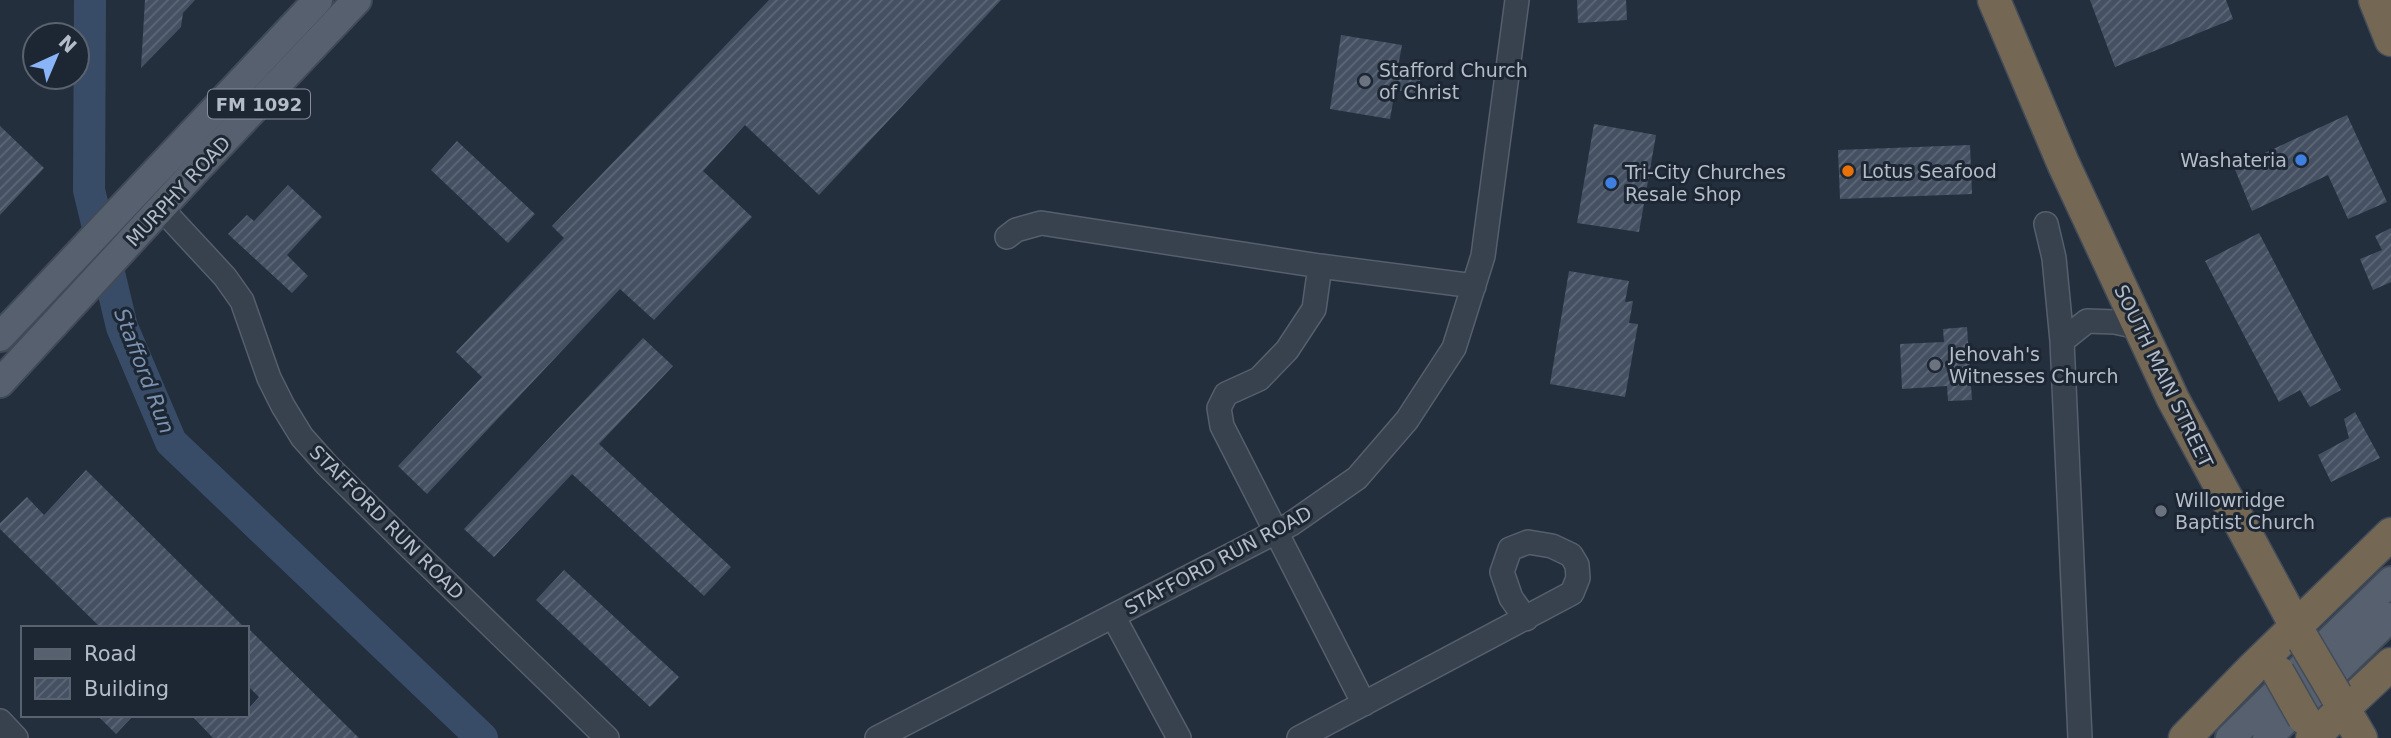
<svg xmlns="http://www.w3.org/2000/svg" width="2391" height="738" font-family="'DejaVu Sans',sans-serif">
	<style>
		.lines { fill: none; stroke-linecap: round; stroke-linejoin: round }
		.river { stroke: #394c67; stroke-width: 32 }
		.building { fill: url(#building-hatch) }
		.minor-casing { stroke: #565f6c; stroke-width: 26 }
		.major-casing { stroke: #414a57; stroke-width: 32 }
		.highway-casing { stroke: #434c59; stroke-width: 35 }
		.minor { stroke: #38414e; stroke-width: 23 }
		.major { stroke: #56606e; stroke-width: 28 }
		.highway { stroke: #746855; stroke-width: 32 }
		.highway-bridge-casing { stroke: #434c59; stroke-width: 35; stroke-linecap: butt }
		.highway-bridge { stroke: #746855; stroke-width: 32 }
		.worship-dot { fill: #6b7280; stroke: #1d2633; stroke-width: 2.5 }
		.shop-dot { fill: #3f7fe0; stroke: #1d2633; stroke-width: 2.5 }
		.food-dot { fill: #e8710a; stroke: #1d2633; stroke-width: 2.5 }
		.labels { text-anchor: middle; dominant-baseline: central; stroke-width: 6; stroke-linejoin: round; paint-order: stroke }
		.shield { fill: #1d2633; stroke: #878f9c; stroke-width: 2 }
		.shield-label { font-size: 18px; font-weight: bold; fill: #b4bcc9 }
		.poi-label { font-size: 19px; fill: #b4bcc9; stroke: #1d2633; text-anchor: start }
		.street-label { font-size: 19px; fill: #b4bcc9; stroke: #1d2633 }
		.water-label { font-size: 21px; font-style: italic; fill: #7c92b1; stroke: #1d2633 }
	</style>
	<defs>
		<pattern id="building-hatch" width="6" height="6" patternUnits="userSpaceOnUse" patternTransform="scale(1.75)"><rect width="6" height="6" fill="#455162"/><path d="M-1 1l2-2M0 6l6-6M5 7l2-2" fill="none" stroke="#5d6877"/></pattern>
	</defs>
	<rect width="100%" height="100%" fill="#242f3e"/>
	<g class="lines">
		<path class="river" d="M90,0L89,190L122,327L171,442L482,738"/>
	</g>
	<path class="building" d="M145,0H195L183,13L181,27L141,68Z
		M769,0H1001L819,195L745,125L703,171L752,217L654,320L620,289L427,494L398,466L482,377L456,352L564,238L552,226Z
		M1577,0H1626L1627,20L1578,23Z
		M2090,0H2226L2233,19L2115,67Z
		M1341,35L1402,45L1397,72L1421,75L1418,94L1395,90L1390,119L1330,109Z
		M2347,115L2387,202L2348,219L2328,175L2252,211L2234,167Z
		M1594,124L1656,135L1639,232L1577,223Z
		M0,126L44,168L0,215Z
		M457,141L535,214L508,243L431,170Z
		M1970,145L1972,194L1840,199L1838,150Z
		M288,185L322,217L287,255L308,276L292,293L228,234L247,215L254,221Z
		M2391,228V282L2373,290L2360,259L2382,250L2375,236Z
		M2259,233L2341,390L2310,407L2300,390L2279,402L2205,261Z
		M1569,271L1629,281L1625,302L1633,301L1629,323L1638,324L1625,397L1550,384Z
		M1967,327L1972,400L1948,401L1947,386L1902,389L1900,344L1944,342L1943,329Z
		M643,338L673,366L599,444L731,567L704,596L572,474L494,557L464,529Z
		M2355,412L2380,458L2331,482L2318,455L2349,438L2344,419Z
		M86,470L245,628H101L0,529V523L27,497L44,515Z
		M564,570L679,677L650,707L536,600Z
		M247,627L359,738H213L191,715H247V710L259,697L247,685Z
		M97,715H134L116,734Z"/>
	<g class="lines">
		<g class="minor-casing">
			<path id="minor" d="M161,208L225,277L242,301L269,378L283,406L302,437L327,465L410,547L607,738
				M2046,224L2054,258L2062,341L2080,738
				M1007,237L1016,230L1041,223L1320,266L1474,286
				M1320,266L1314,309L1287,350L1259,379L1226,394L1219,408L1222,426L1364,704
				M2062,341L2087,321L2115,322L2138,327
				M1113,616L1179,738
				M0,721L16,738
				M877,738L1291,524L1357,478L1407,420L1454,348L1483,256L1517,0
				M1299,738L1572,593L1578,578L1577,565L1571,555L1552,546L1528,542L1510,549L1502,572L1511,598L1526,619"/>
		</g>
		<g class="major-casing">
			<path id="major" d="M0,337L318,0
				M0,383L197,169L357,0
				M2230,738L2391,581
				M2267,738L2391,617"/>
		</g>
		<g class="highway-casing">
			<path id="highway" d="M1994,0L2063,163L2173,399L2304,641
				M2375,0L2391,40
				M2336,695L2361,738
				M2185,738L2253,668L2391,534
				M2312,738L2391,664"/>
		</g>
		<use href="#minor" class="minor"/>
		<use href="#major" class="major"/>
		<use href="#highway" class="highway"/>
		<g class="highway-bridge-casing">
			<path id="highway-bridge" d="M2304,641L2336,695
				M2278,672L2304,718"/>
		</g>
		<use href="#highway-bridge" class="highway-bridge"/>
	</g>
	<g class="worship-dot">
		<circle cx="1365" cy="81" r="7"/>
		<circle cx="1935" cy="365" r="7"/>
		<circle cx="2161" cy="511" r="7"/>
	</g>
	<g class="shop-dot">
		<circle cx="2301" cy="160" r="7"/>
		<circle cx="1611" cy="183" r="7"/>
	</g>
	<circle class="food-dot" cx="1848" cy="171" r="7"/>
	<g class="labels">
		<rect class="shield" x="208" y="89.5" width="102" height="29" rx="5"/>
		<g class="shield-label">
			<text x="259" y="104">FM 1092</text>
		</g>
		<g class="poi-label">
			<text x="1379" y="70">Stafford Church<tspan x="1379" dy="22">of Christ</tspan></text>
			<text x="2287" y="160" text-anchor="end">Washateria</text>
			<text x="1862" y="171">Lotus Seafood</text>
			<text x="1625" y="172">Tri-City Churches<tspan x="1625" dy="22">Resale Shop</tspan></text>
			<text x="1949" y="354">Jehovah's<tspan x="1949" dy="22">Witnesses Church</tspan></text>
			<text x="2175" y="500">Willowridge<tspan x="2175" dy="22">Baptist Church</tspan></text>
		</g>
		<g class="street-label">
			<text transform="translate(178 191) rotate(-47)">MURPHY ROAD</text>
			<text transform="translate(2164 376) rotate(64)">SOUTH MAIN STREET</text>
			<text transform="translate(387 522) rotate(45)">STAFFORD RUN ROAD</text>
			<text transform="translate(1218 560) rotate(-28)">STAFFORD RUN ROAD</text>
		</g>
		<g class="water-label">
			<text transform="translate(144 371) rotate(69)">Stafford Run</text>
		</g>
	</g>
	<rect x="21" y="626" width="228" height="91" fill="#1d2633" stroke="#59626f" stroke-width="2"/>
	<rect x="35" y="649" width="35" height="10" fill="#56606e" stroke="#59626f" stroke-width="2"/>
	<text x="84" y="661" font-size="21" fill="#b4bcc9">Road</text>
	<rect x="35" y="678" width="35" height="21" fill="url(#building-hatch)" stroke="#59626f" stroke-width="2"/>
	<text x="84" y="696" font-size="21" fill="#b4bcc9">Building</text>
	<g transform="translate(56 56) rotate(44)"><circle r="33" fill="#1d2633" stroke="#59626f" stroke-width="2"/>
	<path d="M0-5L12 26L0 18L-12 26Z" fill="#8ab4f8"/>
	<text y="-10" font-size="19" font-weight="bold" text-anchor="middle" fill="#b4bcc9">N</text>
	</g>
</svg>
